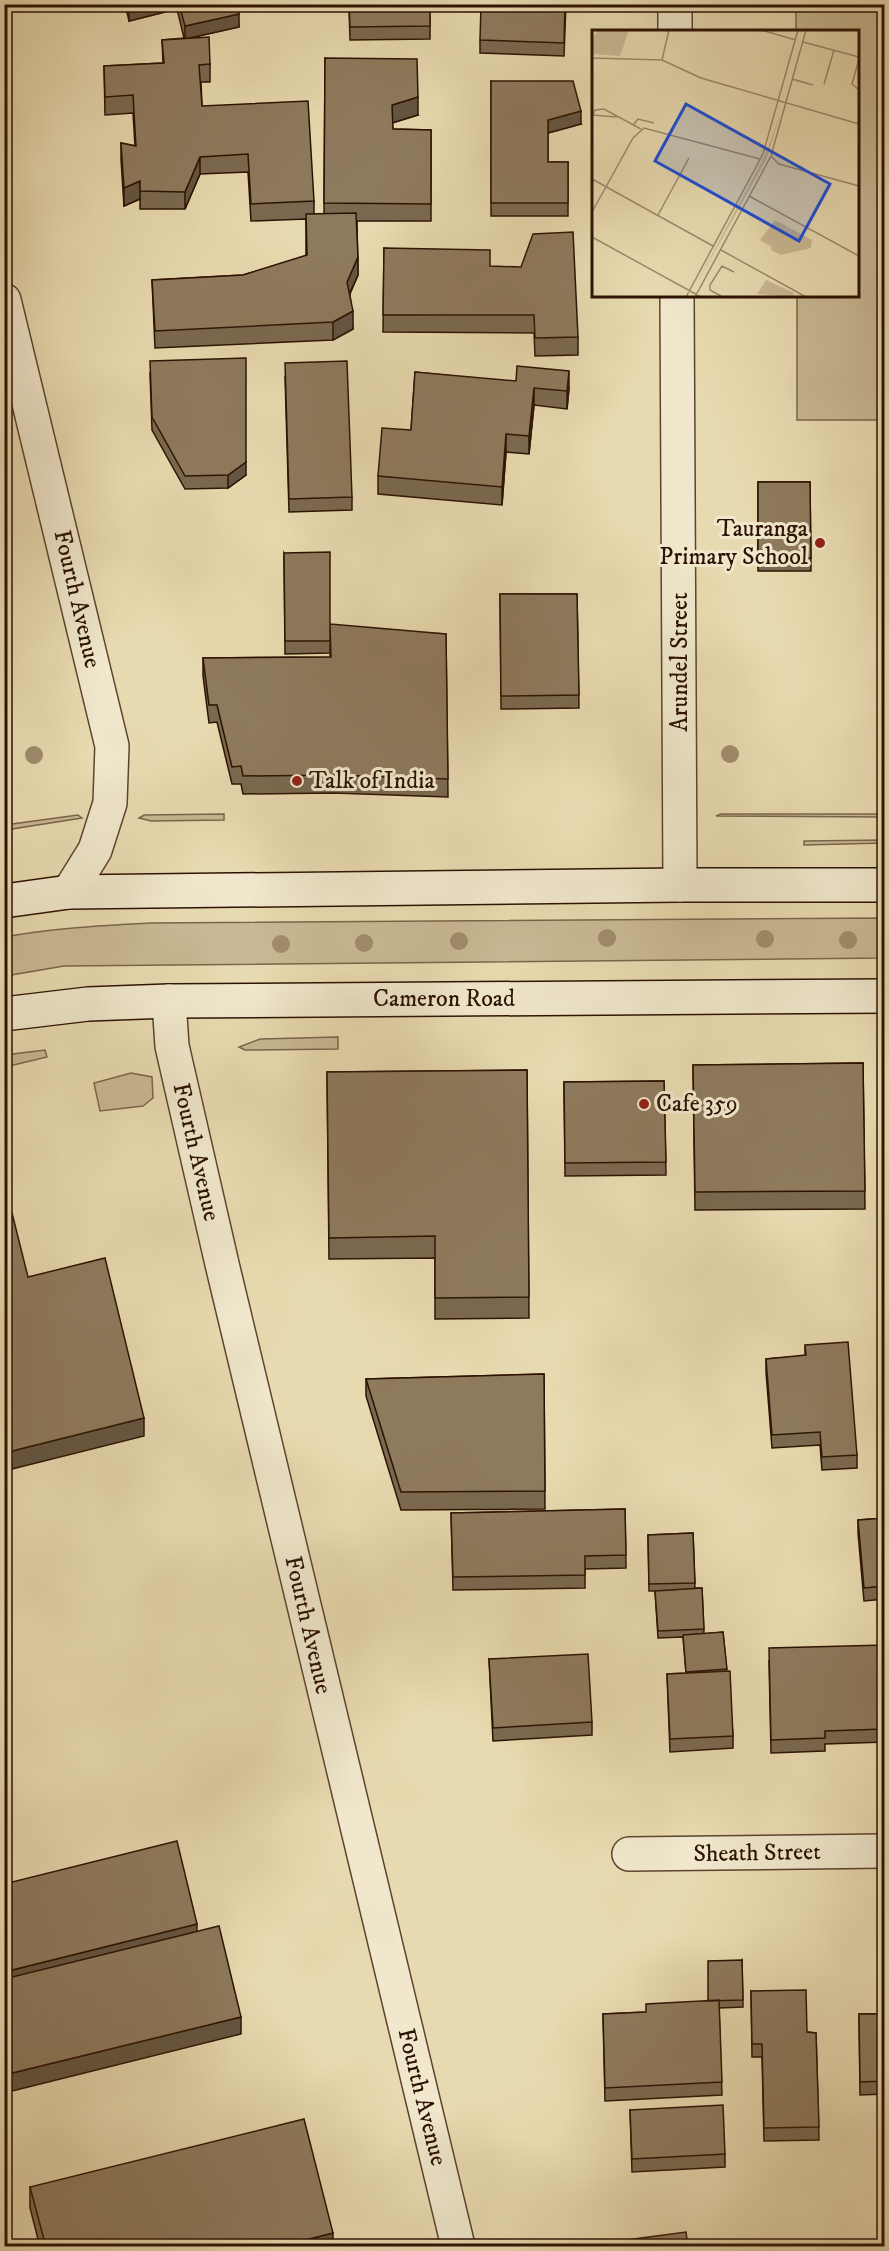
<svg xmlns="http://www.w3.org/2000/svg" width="889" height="2251" font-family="'IM FELL DW Pica',serif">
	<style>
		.green { fill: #c8b893; stroke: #7a654b; stroke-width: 1.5 }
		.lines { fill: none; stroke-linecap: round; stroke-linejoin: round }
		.street-casing { stroke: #5c442e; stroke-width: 36 }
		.secondary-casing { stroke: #2d1203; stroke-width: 36 }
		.street { stroke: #f0e7cc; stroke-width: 33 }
		.secondary { stroke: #f0e7cc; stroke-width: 33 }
		.tree { fill: #9f8c6c }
		.wall { fill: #7a6950; stroke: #2d1203; stroke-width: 1.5 }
		.shaded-wall { fill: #635541; stroke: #2d1203; stroke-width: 1.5 }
		.building { fill: #8e7a5d; stroke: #2d1203; stroke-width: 1.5 }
		.poi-dot { fill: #8f2418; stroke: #f0e7cc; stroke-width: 2 }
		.labels { text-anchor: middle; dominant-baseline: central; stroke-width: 6; stroke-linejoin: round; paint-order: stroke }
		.poi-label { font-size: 24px; fill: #2d1203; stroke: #f0e7cc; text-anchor: start }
		.street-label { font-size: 24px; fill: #2d1203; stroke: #f0e7cc }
		.inset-road { fill: none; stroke: #9d8a6b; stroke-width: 1.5 }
		.view { fill: #1d4ed8; fill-opacity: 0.15; stroke: #1d4ed8; stroke-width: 3 }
		.inset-edge { fill: none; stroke: #2d1203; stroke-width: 3 }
	</style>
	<rect width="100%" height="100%" fill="#e8dab0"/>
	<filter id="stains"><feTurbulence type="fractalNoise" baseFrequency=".00333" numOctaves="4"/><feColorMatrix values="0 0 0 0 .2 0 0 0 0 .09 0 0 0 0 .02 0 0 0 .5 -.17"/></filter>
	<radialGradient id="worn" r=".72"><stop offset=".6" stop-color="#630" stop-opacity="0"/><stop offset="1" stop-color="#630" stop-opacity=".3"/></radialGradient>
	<path class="green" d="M796,5H884V420H797V296H858V32L796,31Z
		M224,814V820L151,821L139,818L144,815Z
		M721,814H882L883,817L716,816Z
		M78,815L82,818L5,830V825Z
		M884,840V843L804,845V841Z
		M884,918V958L64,966L5,976V937C52,928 101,926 150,923Z
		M338,1037V1049L245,1050L239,1047L260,1039Z
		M45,1050L47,1057L5,1067V1055Z
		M131,1073L152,1077L153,1098L143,1106L100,1111L94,1083Z"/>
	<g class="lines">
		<g class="street-casing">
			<path id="street" d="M675,4V32
				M677,296L680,885
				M4,300L112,746L110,803L95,850L69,892
				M169,1001L172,1046L222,1264L458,2246
				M629,1854L884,1851"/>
		</g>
		<g class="secondary-casing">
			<path id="secondary" d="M4,901L69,892L680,885H884
				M4,1014L88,1004L169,1001L884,996"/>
		</g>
		<use href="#street" class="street"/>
		<use href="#secondary" class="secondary"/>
	</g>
	<g class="tree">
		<circle cx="730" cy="754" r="9"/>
		<circle cx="34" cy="755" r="9"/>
		<circle cx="607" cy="938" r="9"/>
		<circle cx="765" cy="939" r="9"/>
		<circle cx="848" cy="940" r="9"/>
		<circle cx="459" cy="941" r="9"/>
		<circle cx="364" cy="943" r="9"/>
		<circle cx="281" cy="944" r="9"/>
	</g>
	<path class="wall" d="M125,4H237L239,27L190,38L210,64V82H201L202,106L314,201V214H324L325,58L418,115L392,123L393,129L431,130V221H357L358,275L350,294L353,329L333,340L155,348L152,280L243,275L306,256V219L251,221L248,172L200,174L185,209H140V199L124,206L121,160V143L135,146L133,113L105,115L104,66L163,63L162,40L184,38L177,9L129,21Z
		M312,4H430V39L350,40L349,8L312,9Z
		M566,4L564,56L480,53V40Z
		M491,81L581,124L548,133V162H568V216H491Z
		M384,248L490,266L578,337V355L535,356L534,333L383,332Z
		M415,372L569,388L567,409L534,405L529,454L506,452L502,505L378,494V476L411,430Z
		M150,374L246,475L228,488L185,489L152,430Z
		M285,376L352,497V510L289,512Z
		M758,482H810L811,571H758Z
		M284,553L330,628L446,634L448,797L333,793L243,794L241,784H232L217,722L209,723L203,676V658L330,657V643V653L285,654Z
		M500,594H577L579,708L501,709Z
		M863,1063L865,1209L695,1210L693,1065Z
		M527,1070L529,1318L435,1319V1258L329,1259L327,1072Z
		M664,1081L666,1175L565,1176L564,1082Z
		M805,1345L857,1455V1468L822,1470L820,1445L772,1448L766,1372V1359L805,1356Z
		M544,1374L545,1509L401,1510L366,1396V1379Z
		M625,1509L626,1568L585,1569V1588L453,1590L451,1513Z
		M885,1518V1599L864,1601L858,1533V1520Z
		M693,1533L695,1588H702L704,1634L723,1632L733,1736V1748L670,1752L667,1674L686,1673L683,1637L658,1638L655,1591H649L648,1535Z
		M885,1645V1742L825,1744V1751L771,1753L769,1661Z
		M489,1659L592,1722V1735L493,1741Z
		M742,1960L743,2007L719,2008L722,2095L605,2101L603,2014L646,2012L708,2001Z
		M751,1991L807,2032L816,2033L819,2140L764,2141L762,2057H752Z
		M859,2014H885V2094L860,2095Z
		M630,2110L725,2154V2167L632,2172Z
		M30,2187L333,2247H40L30,2208Z"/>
	<path class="shaded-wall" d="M142,4H177V9L129,21V8Z
		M239,14V27L185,39V26Z
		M418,97V115L392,123V105Z
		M581,111V124L548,133V120Z
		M200,157V174L185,209V192Z
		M140,181V199L124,206V188Z
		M358,257V275L347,299V282Z
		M353,311V329L333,340V322Z
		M569,371V388L567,409V391Z
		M534,388V405L529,454V436Z
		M506,434V452L502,505V487Z
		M246,462V475L228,488V475Z
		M144,1418V1436L4,1471V1453Z
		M197,1924V1942L4,1990V1972Z
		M241,2017V2034L4,2093V2075Z
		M333,2233V2247H277Z"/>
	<path class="building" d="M128,4H142L129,8Z
		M179,4H237L239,14L185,26Z
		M349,4H430V26L350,27Z
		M481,4H565L564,43L480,40Z
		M209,37L210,64L199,65L202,106L308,101L314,201L251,204L248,154L200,157L185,192L140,191V181L124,188L121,143L136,146L133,95L105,97L104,66L164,63L162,40Z
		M325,58L417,59L418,97L392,105L393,129L431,130V204L324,203Z
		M491,81H573L581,111L548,120V162H568V203H491Z
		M356,213L358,257L347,282L353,311L333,322L155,331L152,280L243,275L307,255L306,214Z
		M573,232L578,337L535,338L534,315H383L384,248L490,250V266L521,267L533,234Z
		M246,358V462L228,475L185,476L152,417L150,361Z
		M347,361L352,497L289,499L285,363Z
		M517,366L569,371L567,391L534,388L529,436L506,434L502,487L378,476L382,428L411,430L415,372L516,381Z
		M758,482H810L811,558H758Z
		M330,552V641H285L284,553Z
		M500,594H577L579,695L501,696Z
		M330,624L446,634L448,779L333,775L243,776L241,766L232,767L217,705H209L203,658L331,657Z
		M863,1063L865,1191L695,1192L693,1065Z
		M527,1070L529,1297L435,1298V1236L329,1238L327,1072Z
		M664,1081L666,1162L565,1163L564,1082Z
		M4,1189H6L28,1277L105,1258L144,1418L4,1453Z
		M848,1342L857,1455L822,1457L820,1432L772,1435L766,1359L806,1355L805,1345Z
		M544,1374L545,1491L401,1492L366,1379Z
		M625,1509L626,1555L585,1556V1575L453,1577L451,1513Z
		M885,1518V1586L864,1588L858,1520Z
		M693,1533L695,1583L649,1584L648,1535Z
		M702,1588L704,1629L658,1631L655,1591Z
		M723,1632L727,1669L686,1672L683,1635Z
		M885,1645V1729L825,1731V1738L771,1740L769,1648Z
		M588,1654L592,1722L493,1728L489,1659Z
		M730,1671L733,1736L670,1739L667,1674Z
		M177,1841L197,1924L4,1972V1884Z
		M219,1926L241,2017L4,2075V1979Z
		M742,1960L743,2000L708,2001V1961Z
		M806,1990L807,2032L816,2033L819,2127L764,2128L762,2044H752L751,1991Z
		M719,2000L722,2082L605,2088L603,2014L646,2012V2004Z
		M859,2014H885V2081L860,2082Z
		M723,2105L725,2154L632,2159L630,2110Z
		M304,2119L333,2233L277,2247H46L30,2187Z
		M686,2232L688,2247H620L619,2241Z"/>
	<g class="poi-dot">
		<circle cx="820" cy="543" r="6"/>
		<circle cx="297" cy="781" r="6"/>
		<circle cx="644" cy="1104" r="6"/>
	</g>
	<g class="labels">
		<g class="poi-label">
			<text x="808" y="529" text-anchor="end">Tauranga<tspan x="808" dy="28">Primary School</tspan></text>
			<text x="309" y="781">Talk of India</text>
			<text x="656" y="1104">Cafe 359</text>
		</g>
		<g class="street-label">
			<text transform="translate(77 599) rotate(77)">Fourth Avenue</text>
			<text transform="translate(680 662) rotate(-90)">Arundel Street</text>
			<text x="444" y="999">Cameron Road</text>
			<text transform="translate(196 1152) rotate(77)">Fourth Avenue</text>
			<text transform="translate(308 1625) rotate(77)">Fourth Avenue</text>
			<text transform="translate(757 1853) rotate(-1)">Sheath Street</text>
			<text transform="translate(422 2097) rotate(76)">Fourth Avenue</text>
		</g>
	</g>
	<g transform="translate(592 30)">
		<rect width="267" height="267" fill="#e8dab0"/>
		<path d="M7,0H37L28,26L0,24V7ZM189,82L174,130L105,253L174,123ZM183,190L220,210L219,218L189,225L179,220L180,217L168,210ZM174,250L202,263L201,267L165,264Z" fill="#c8b893"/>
		<path class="inset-road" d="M169,0L204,10M211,12L267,27M0,28L70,30L109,48L267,94M267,29L260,54L267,60M70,30L77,0M200,49L221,55M232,54L242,20M0,85L25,87M1,85L3,80L12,79L49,99M42,94L46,89L62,93M179,126L187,134L267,156M0,149L121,216M157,166L267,226M0,182L41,108L52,98L168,129M66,185L97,128M0,207L109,267M129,220L214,267M129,266L118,260V255L130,236L142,242M94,267L171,124L206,0M103,267L179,126L214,0"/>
		<path class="view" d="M94,74L238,154L207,211L63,131Z"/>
		<rect width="267" height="267" class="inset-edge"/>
	</g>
	<rect width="889" height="2251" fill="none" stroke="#e8dab0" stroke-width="24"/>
	<rect x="6" y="6" width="877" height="2239" fill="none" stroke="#2d1203" stroke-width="3"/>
	<rect x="12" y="12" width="865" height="2227" fill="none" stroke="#2d1203" stroke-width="1.5"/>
	<rect width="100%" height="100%" filter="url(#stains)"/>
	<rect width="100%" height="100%" fill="url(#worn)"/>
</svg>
